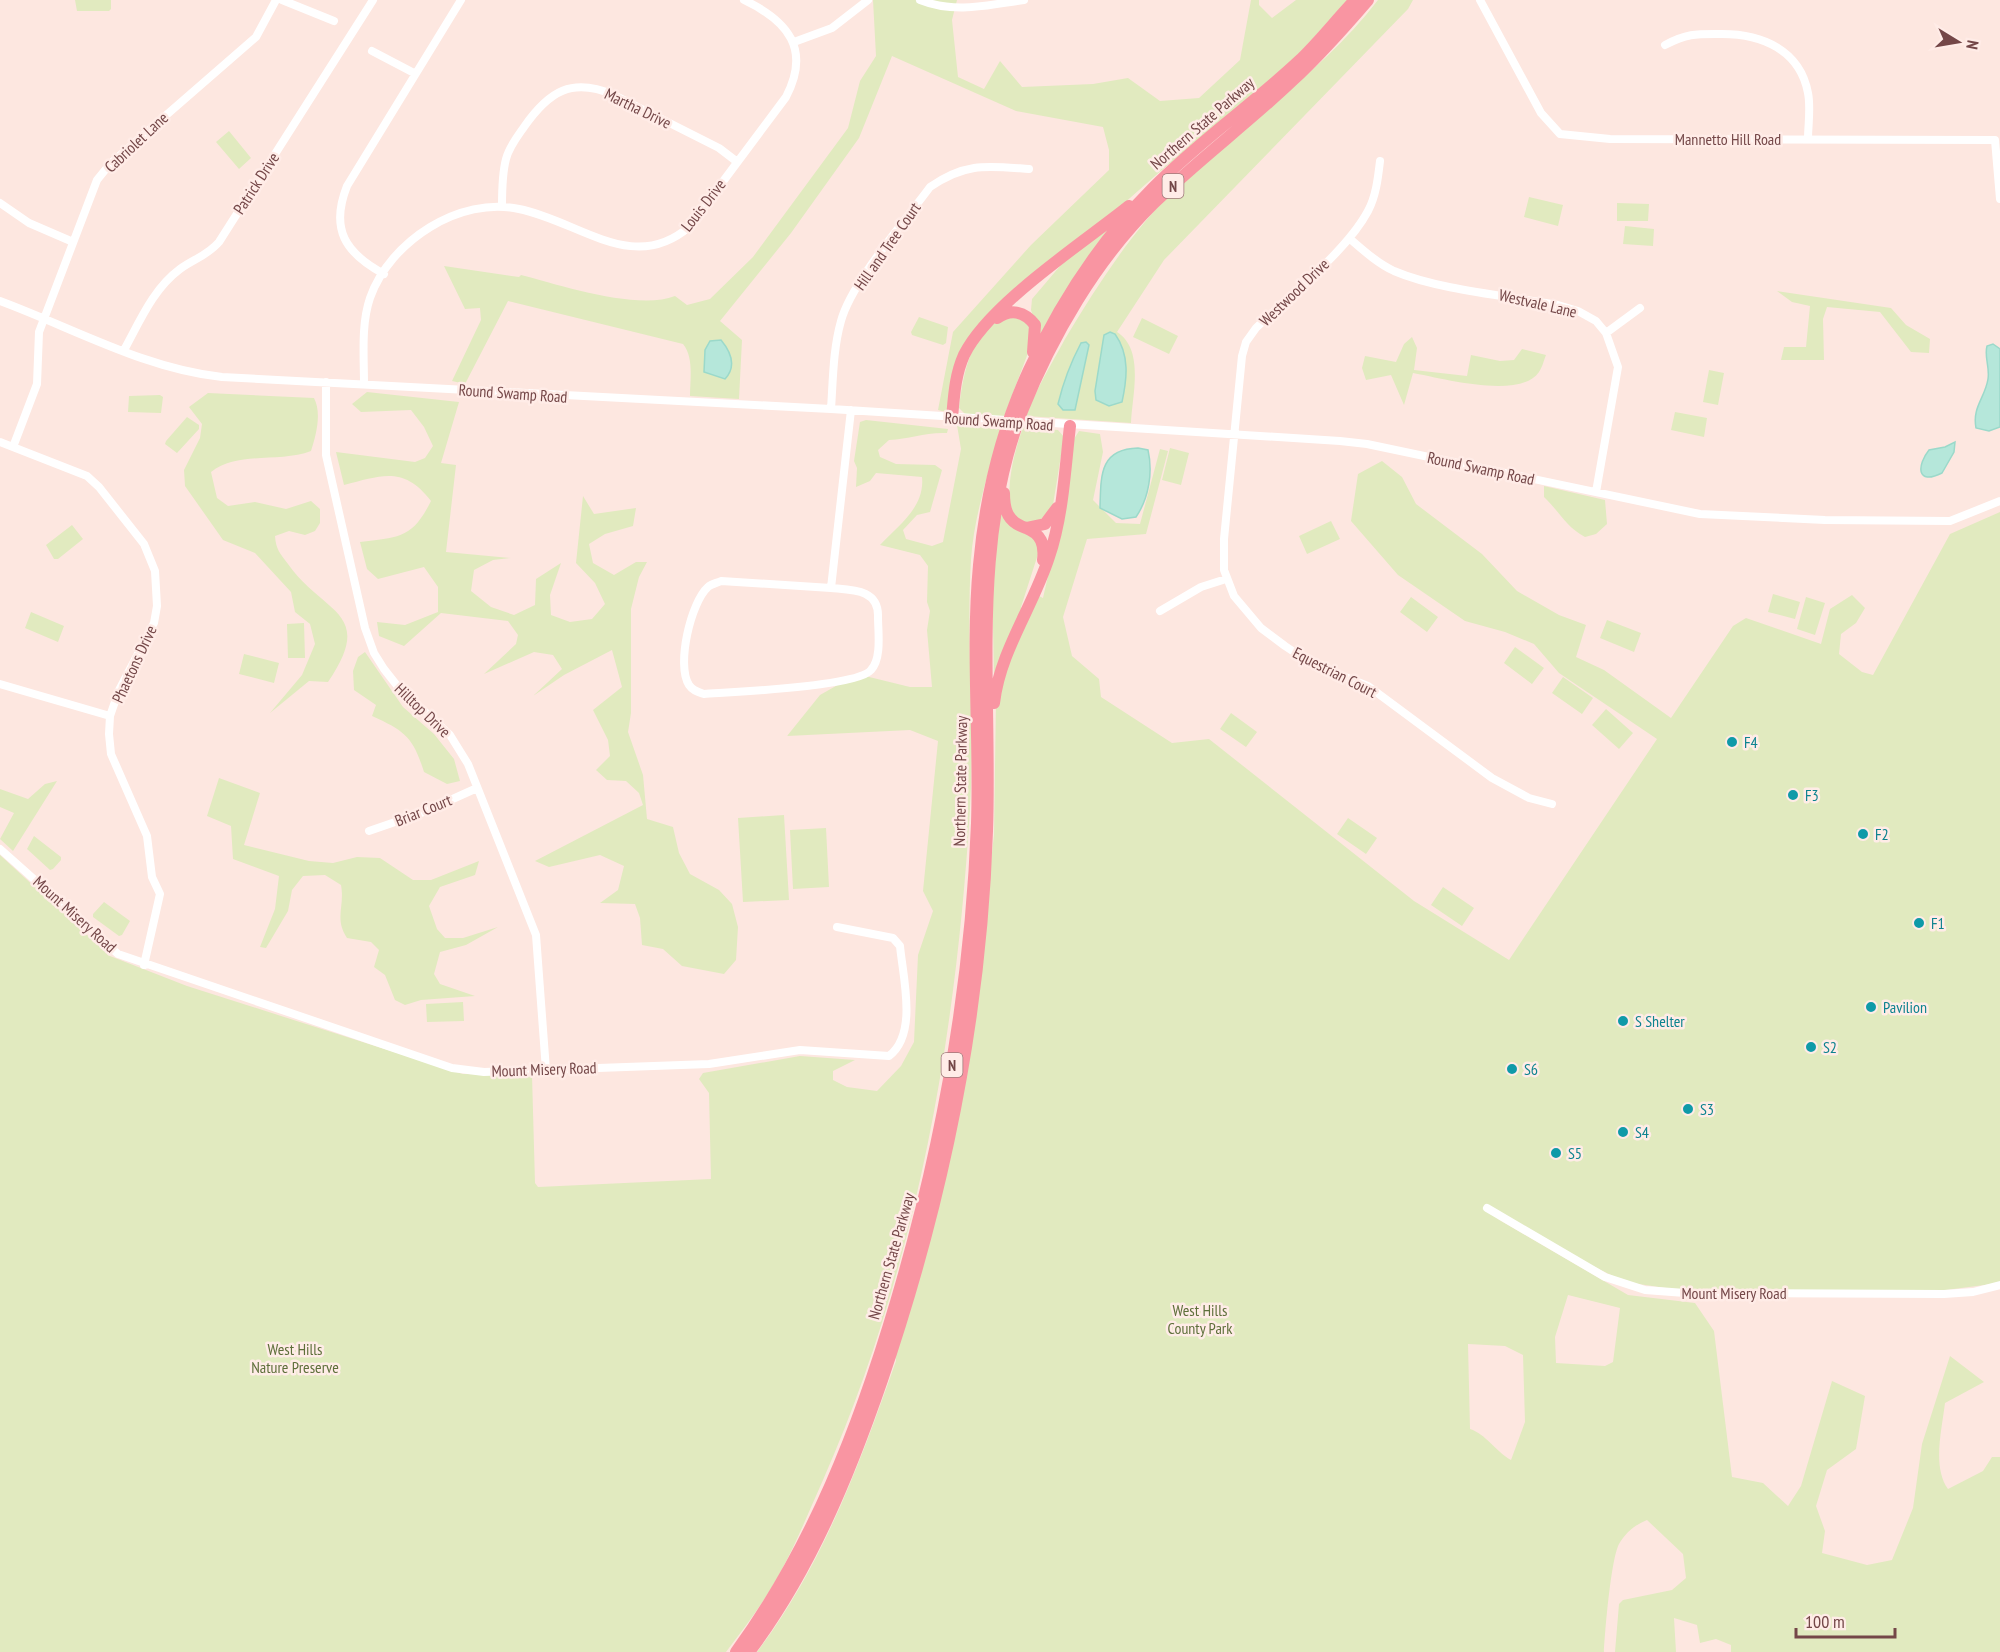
<svg xmlns="http://www.w3.org/2000/svg" width="2000" height="1652" font-family="'PT Sans Narrow',sans-serif">
	<style>
		.green { fill: #e1eabf; fill-rule: evenodd }
		.water { fill: #b5e7da; stroke: #9bd9ca; stroke-width: 1.5 }
		.lines { fill: none; stroke-linecap: round; stroke-linejoin: round }
		.minor { stroke: #fff; stroke-width: 8 }
		.highway { stroke: #f995a2; stroke-width: 12 }
		.culture-dot { fill: #0f9aa8; stroke: #ffece7; stroke-width: 2 }
		.labels { text-anchor: middle; dominant-baseline: central; stroke-width: 5; stroke-linejoin: round; paint-order: stroke }
		.shield { fill: #ffece7; stroke: #9e7878; stroke-width: 1.5 }
		.shield-label { font-size: 15px; font-weight: bold; fill: #744748 }
		.street-label { font-size: 16px; fill: #744748; stroke: #ffece7 }
		.culture-label { font-size: 16px; fill: #0d838f; stroke: #ffece7; text-anchor: start }
		.park-label { font-size: 16px; fill: #5e6f3a; stroke: #ffece7 }
	</style>
	<rect width="100%" height="100%" fill="#fde7e0"/>
	<path class="green" d="M75,0H111V9L109,11H77Z
		M873,0H957L952,20L958,77L984,89L1000,61L1022,87L1093,84L1128,78L1160,101L1199,98L1240,60L1251,0H1259V5L1272,18L1296,0H1348L1293,60L1155,176L972,337L946,412L938,410L953,332L1031,245L1109,170V150L1103,127L1016,111L892,56L859,138L791,233L720,321L742,340L739,399L690,396C690,380 694,357 683,344L508,301L465,384L452,381L481,320L480,308L465,309L444,266L519,277L521,275C560,285 638,311 675,296L687,305L710,299L753,257L848,128L860,81L876,56Z
		M1378,0H1413L1408,9L1164,260L1117,332C1145,350 1132,395 1131,423L1026,416C1036,389 1051,365 1065,339C1098,284 1132,231 1178,186C1244,122 1322,73 1378,0ZM1104,335L1109,406L1096,400Z
		M229,131L251,158L239,169L216,142Z
		M1529,197L1563,205L1558,226L1524,217Z
		M1617,203L1649,204L1648,221H1617Z
		M1111,226L1040,337L1031,310L1032,299L1066,259Z
		M1625,226L1654,229L1653,246L1623,244Z
		M1777,291L1891,308L1906,325L1930,339L1929,353L1911,352L1880,312L1827,307L1823,319L1824,360H1781L1784,347H1806L1810,306L1792,302Z
		M1010,315L1030,324L1034,337L1004,417L965,414L959,408C963,375 971,325 1010,315Z
		M919,317L948,327L946,343L943,345L912,335L911,332Z
		M1142,318L1178,336L1169,354L1133,337Z
		M1412,337L1417,348L1414,370L1467,376L1471,355L1500,361L1514,360L1522,349L1546,355C1544,360 1542,368 1539,372C1520,400 1441,378 1413,373L1404,405L1391,375L1366,380L1362,368L1365,356L1396,362L1404,344Z
		M1709,370L1724,373L1718,405L1703,402Z
		M367,392L459,402L441,463L456,465L446,552L511,558L493,560L474,570L471,591L491,607L514,615L535,605L536,579L561,563L550,595L551,615L570,622L592,619L605,604L595,583L576,563L583,496L594,514L636,508L633,526L605,534L589,544L593,563L614,575L636,562H647L639,577L631,609V713L628,732L643,775L647,819L673,827L679,853L690,874L719,890L732,904L738,927L736,960L724,974L682,966L663,949L642,945L640,918L635,904L600,903L618,890L624,866L600,855L549,867L535,861L643,805L639,793L626,781L607,780L596,770L610,756L608,740L593,710L622,687L612,650L564,675L533,696L562,669L553,655L534,652L484,674L516,644L518,635L508,621L441,613L404,646L379,636L377,622L405,625L438,612V587L424,567L378,579L367,569L360,542C399,537 412,539 431,501C404,466 383,475 344,485L336,452L415,462L425,458L433,446L424,427L411,410L361,412L352,404Z
		M208,393L314,398C322,413 316,436 311,451C280,463 238,451 211,472L217,498L228,506L255,502L286,509L311,501L320,509V523L315,531L305,535L289,531L275,536C276,550 280,553 288,564C324,615 376,611 328,682L309,681L270,713L302,675L315,644L310,624L295,612L291,592L255,553L223,540L185,486L184,470L200,438L202,424L189,407Z
		M160,395L163,397L161,413L128,412L129,396Z
		M1675,412L1707,418L1704,437L1671,430Z
		M187,417L199,425V429L177,453L165,444L166,441Z
		M866,420L948,429L947,433C925,432 910,439 889,440L878,450L880,457L896,464L935,465L942,470L930,512L917,515L903,530L906,539L932,546L943,542L961,449L957,425L1000,429C989,472 974,515 971,560C966,643 975,726 970,809C956,1039 916,1269 823,1480C806,1518 790,1559 767,1595C755,1614 740,1633 726,1652H0V855L110,956L187,986L463,1074L532,1075L535,1183L538,1187L711,1179L709,1093L699,1079L703,1073L800,1056L855,1060L833,1071V1080L847,1087L877,1091L901,1066L914,1042L918,955L933,911L923,891L938,741L910,730L787,736L820,695L857,674L910,687H932L927,630L930,611L927,602L928,566L920,555L880,545C899,525 925,507 922,477L876,473L870,481L856,487L857,468L854,461L860,422Z
		M1023,427L1058,430L1064,437L1052,511L1031,526L1011,516C1006,485 1013,456 1023,427Z
		M1079,431L1100,434L1103,452L1093,500L1116,523L1140,524L1160,449L1168,451L1146,534L1087,539L1063,617L1072,656L1099,679L1101,697L1172,743L1209,739L1414,901L1509,960L1657,739L1559,673L1534,644L1505,632L1465,621L1398,575L1351,521L1358,474L1382,461L1402,477L1416,504L1482,554L1517,591L1559,615L1586,625L1576,657L1604,670L1671,718L1733,626L1746,618L1821,644L1830,609L1852,595L1865,608L1856,623L1841,634L1839,654L1862,672L1873,675L1950,534L2000,512V1283L1938,1291H1686L1625,1282L1496,1218L1628,1295L1695,1303L1714,1331L1732,1477L1763,1483L1788,1506L1801,1486L1832,1381L1865,1396L1856,1449L1827,1470L1816,1506L1825,1531L1822,1553L1867,1565L1892,1560L1913,1508L1922,1444L1950,1356L1984,1382L1945,1403C1942,1429 1932,1467 1948,1489L1983,1471L1992,1457H2000V1652H1731V1645L1716,1639L1700,1643L1697,1625L1674,1618L1676,1652H1615L1619,1604L1623,1600L1672,1590L1686,1578L1683,1554L1647,1520C1635,1525 1626,1532 1619,1544C1611,1559 1605,1632 1604,1652H757C823,1565 860,1463 896,1361L895,1354L983,933L994,835L996,700L1001,676L1037,595L1043,598L1067,493L1074,439ZM1568,1295L1620,1308L1613,1362L1605,1366L1556,1363L1555,1337ZM1468,1344L1505,1346L1523,1355L1525,1422L1511,1460C1495,1451 1486,1434 1470,1429Z
		M1170,448L1189,453L1181,485L1162,480Z
		M1544,486L1605,500L1607,524L1596,534L1585,537C1566,527 1559,511 1544,497Z
		M1001,511L1029,532L1040,548L1021,607V617L994,675L992,577Z
		M1331,521L1340,539L1307,554L1299,536Z
		M72,525L83,539L58,559H54L46,545Z
		M1773,594L1800,602L1795,619L1768,612Z
		M1411,597L1438,617L1427,632L1400,612Z
		M1806,597L1825,603L1815,635L1797,629Z
		M31,612L64,626L58,642L25,628Z
		M1607,620L1641,633L1634,652L1600,638Z
		M304,623L305,658H288L287,624Z
		M1515,647L1544,668L1532,684L1504,663Z
		M365,652L403,707L434,734L454,759L460,781L447,784L424,772C413,737 405,731 372,716L376,705L354,690L353,671L358,657Z
		M244,654L279,663L274,683L239,674Z
		M1563,677L1593,698L1582,714L1552,693Z
		M1606,709L1633,733L1619,749L1592,725Z
		M1231,713L1257,732L1246,747L1220,729Z
		M219,778L260,793L244,845L309,861L333,863L357,857L380,858L413,880H431L479,861L475,875L440,887L429,906L437,929L445,938H463L498,927L466,945L440,952L434,974L440,984L475,996L421,1000L405,1005L395,1000L385,975L374,967L379,950L371,942L347,938C334,918 345,907 341,885L325,875L303,876L292,890L288,911L266,948L260,947L275,909L279,876L233,859L231,826L207,816Z
		M57,781L13,851L0,839L14,813L0,807V789L28,799L45,784Z
		M784,815L789,900L743,902L738,818Z
		M1348,818L1377,838L1366,854L1337,834Z
		M826,828L829,887L793,889L790,830Z
		M34,836L61,857V860L53,869L50,870L27,849Z
		M1443,887L1474,908L1462,926L1431,905Z
		M104,902L130,921L122,935L119,936L93,917V914Z
		M463,1002L464,1021L427,1022L426,1004Z"/>
	<path class="water" d="M1110,332L1115,334C1130,355 1127,379 1122,402L1109,406L1096,400L1095,391L1104,335Z
		M721,340C731,352 737,366 725,379L704,372L705,350L710,341Z
		M1086,342L1089,345L1075,410H1063L1058,404C1063,383 1071,362 1081,343Z
		M1993,344L2000,349V427L1989,431L1976,428C1972,407 1985,398 1988,379C1990,367 1984,357 1987,346Z
		M1955,442L1954,452L1942,473C1916,486 1917,465 1929,450L1945,447Z
		M1138,448L1148,450C1153,472 1149,498 1136,517L1122,519L1100,508C1101,476 1099,449 1138,448Z"/>
	<g class="lines">
		<path class="minor" d="M282,0L334,21
			M920,0C955,14 988,5 1024,0
			M1480,0L1541,113L1560,134L1610,139L1995,140L2000,199
			M794,42L832,28L868,0
			M1665,45C1688,33 1697,34 1722,34C1762,34 1800,50 1808,93C1811,108 1808,125 1808,139
			M372,51L414,73
			M1380,161C1378,178 1376,196 1368,211C1346,252 1290,295 1256,328L1246,342L1242,356L1224,539V570L1234,596L1261,628L1285,646L1312,664L1368,686L1492,778L1529,798L1552,804
			M0,203L29,223L73,242
			M502,206C502,190 502,174 506,159C509,147 517,137 524,127C549,91 572,77 614,95L719,148L736,161
			M1349,238C1363,250 1377,263 1394,271C1438,290 1510,296 1558,305L1578,311L1596,321L1606,333L1618,367L1596,492
			M384,274C345,253 330,229 347,186L461,0
			M0,301C73,328 145,369 222,377L831,409L1340,441L1367,444L1700,514L1825,520L1950,521L2000,501
			M1606,333L1640,308
			M124,350C140,321 153,289 180,269C194,259 208,255 219,242L373,0
			M326,382V455L365,628L374,653L384,669L399,688L450,735L468,764L536,935L546,1070
			M364,384C364,357 361,324 370,298C390,241 460,196 519,209C579,221 633,275 689,227L786,97C811,49 788,21 744,0
			M831,409C833,380 833,349 841,321C851,283 905,221 930,187C966,162 988,166 1029,169
			M0,442L87,476L99,487L144,544L155,571L157,606L154,623L119,690L110,716L109,734L111,754L147,836L152,877L160,894L144,965
			M13,447L37,384L39,332L97,180L110,164L256,37L276,0
			M831,588L721,581C717,583 711,584 708,587C691,602 676,665 689,685C693,691 698,692 704,694C732,692 857,687 871,670C882,658 878,632 878,617C879,589 852,590 831,588L851,410
			M1160,611L1201,587L1226,579
			M0,684L110,716
			M369,831L424,812L477,788
			M0,849L118,954L452,1068L484,1072L709,1064L800,1050L889,1056C918,1034 903,978 900,946L893,938L837,927
			M1487,1208L1605,1277L1645,1290L1685,1293L1944,1294L1973,1292L2000,1285"/>
		<path class="highway" d="M997,318C1011,308 1025,312 1035,325L1033,352
			M952,418C954,396 955,375 964,355C989,304 1083,243 1129,206
			M1004,493C1004,511 1008,522 1026,528L1045,524L1057,508
			M1026,528C1041,534 1045,544 1043,560
			M994,703C1000,651 1033,607 1049,557C1063,516 1065,469 1070,426
			M736,1652C813,1546 859,1427 896,1302C942,1146 971,985 977,823C980,737 971,650 979,565C985,498 1001,431 1029,370C1060,303 1101,240 1153,188C1198,142 1252,105 1299,61C1319,42 1336,20 1355,0
			M749,1652C810,1571 849,1476 882,1380C942,1204 981,1017 987,831C992,691 970,545 1022,411C1052,336 1096,260 1154,203C1198,160 1248,123 1292,81C1319,56 1344,28 1368,0"/>
	</g>
	<g class="culture-dot">
		<circle cx="1732" cy="742" r="6"/>
		<circle cx="1793" cy="795" r="6"/>
		<circle cx="1863" cy="834" r="6"/>
		<circle cx="1919" cy="923" r="6"/>
		<circle cx="1871" cy="1007" r="6"/>
		<circle cx="1623" cy="1021" r="6"/>
		<circle cx="1811" cy="1047" r="6"/>
		<circle cx="1512" cy="1069" r="6"/>
		<circle cx="1688" cy="1109" r="6"/>
		<circle cx="1623" cy="1132" r="6"/>
		<circle cx="1556" cy="1153" r="6"/>
	</g>
	<g class="labels">
		<g class="shield">
			<rect x="1162.5" y="174" width="21" height="24" rx="4.5"/>
			<rect x="941.5" y="1053" width="21" height="24" rx="4.5"/>
		</g>
		<g class="shield-label">
			<text x="1173" y="186">N</text>
			<text x="952" y="1065">N</text>
		</g>
		<g class="street-label">
			<text transform="translate(638 108) rotate(26)">Martha Drive</text>
			<text transform="translate(1202 123) rotate(-41)">Northern State Parkway</text>
			<text x="1728" y="139">Mannetto Hill Road</text>
			<text transform="translate(136 142) rotate(-43)">Cabriolet Lane</text>
			<text transform="translate(256 183) rotate(-57)">Patrick Drive</text>
			<text transform="translate(703 205) rotate(-52)">Louis Drive</text>
			<text transform="translate(887 246) rotate(-55)">Hill and Tree Court</text>
			<text transform="translate(1294 292) rotate(-44)">Westwood Drive</text>
			<text transform="translate(1538 303) rotate(13)">Westvale Lane</text>
			<text transform="translate(513 393) rotate(4)">Round Swamp Road</text>
			<text transform="translate(999 421) rotate(4)">Round Swamp Road</text>
			<text transform="translate(1481 468) rotate(12)">Round Swamp Road</text>
			<text transform="translate(134 664) rotate(-65)">Phaetons Drive</text>
			<text transform="translate(1335 672) rotate(27)">Equestrian Court</text>
			<text transform="translate(423 710) rotate(44)">Hilltop Drive</text>
			<text transform="translate(960 781) rotate(-89)">Northern State Parkway</text>
			<text transform="translate(423 810) rotate(-22)">Briar Court</text>
			<text transform="translate(75 914) rotate(42)">Mount Misery Road</text>
			<text transform="translate(544 1069) rotate(-2)">Mount Misery Road</text>
			<text transform="translate(891 1256) rotate(-74)">Northern State Parkway</text>
			<text x="1734" y="1293">Mount Misery Road</text>
		</g>
		<g class="culture-label">
			<text x="1744" y="742">F4</text>
			<text x="1805" y="795">F3</text>
			<text x="1875" y="834">F2</text>
			<text x="1931" y="923">F1</text>
			<text x="1883" y="1007">Pavilion</text>
			<text x="1635" y="1021">S Shelter</text>
			<text x="1823" y="1047">S2</text>
			<text x="1524" y="1069">S6</text>
			<text x="1700" y="1109">S3</text>
			<text x="1635" y="1132">S4</text>
			<text x="1568" y="1153">S5</text>
		</g>
		<g class="park-label">
			<text x="1200" y="1310">West Hills<tspan x="1200" dy="18">County Park</tspan></text>
			<text x="295" y="1349">West Hills<tspan x="295" dy="18">Nature Preserve</tspan></text>
		</g>
	</g>
	<g transform="translate(1958 42) rotate(101)" stroke="#ffece7" stroke-width="4.5" paint-order="stroke">
	<path d="M0-4.5L10 22L0 15L-10 22Z" fill="#744748"/>
	<text y="-9" font-size="16" font-weight="bold" text-anchor="middle" fill="#744748">N</text>
	</g>
	<path d="M1796 1628v9h99v-9" fill="none" stroke="#744748" stroke-width="3"/>
	<text x="1805" y="1628" font-size="18" fill="#744748" stroke="#ffece7" stroke-width="4.5" paint-order="stroke">100 m</text>
</svg>
